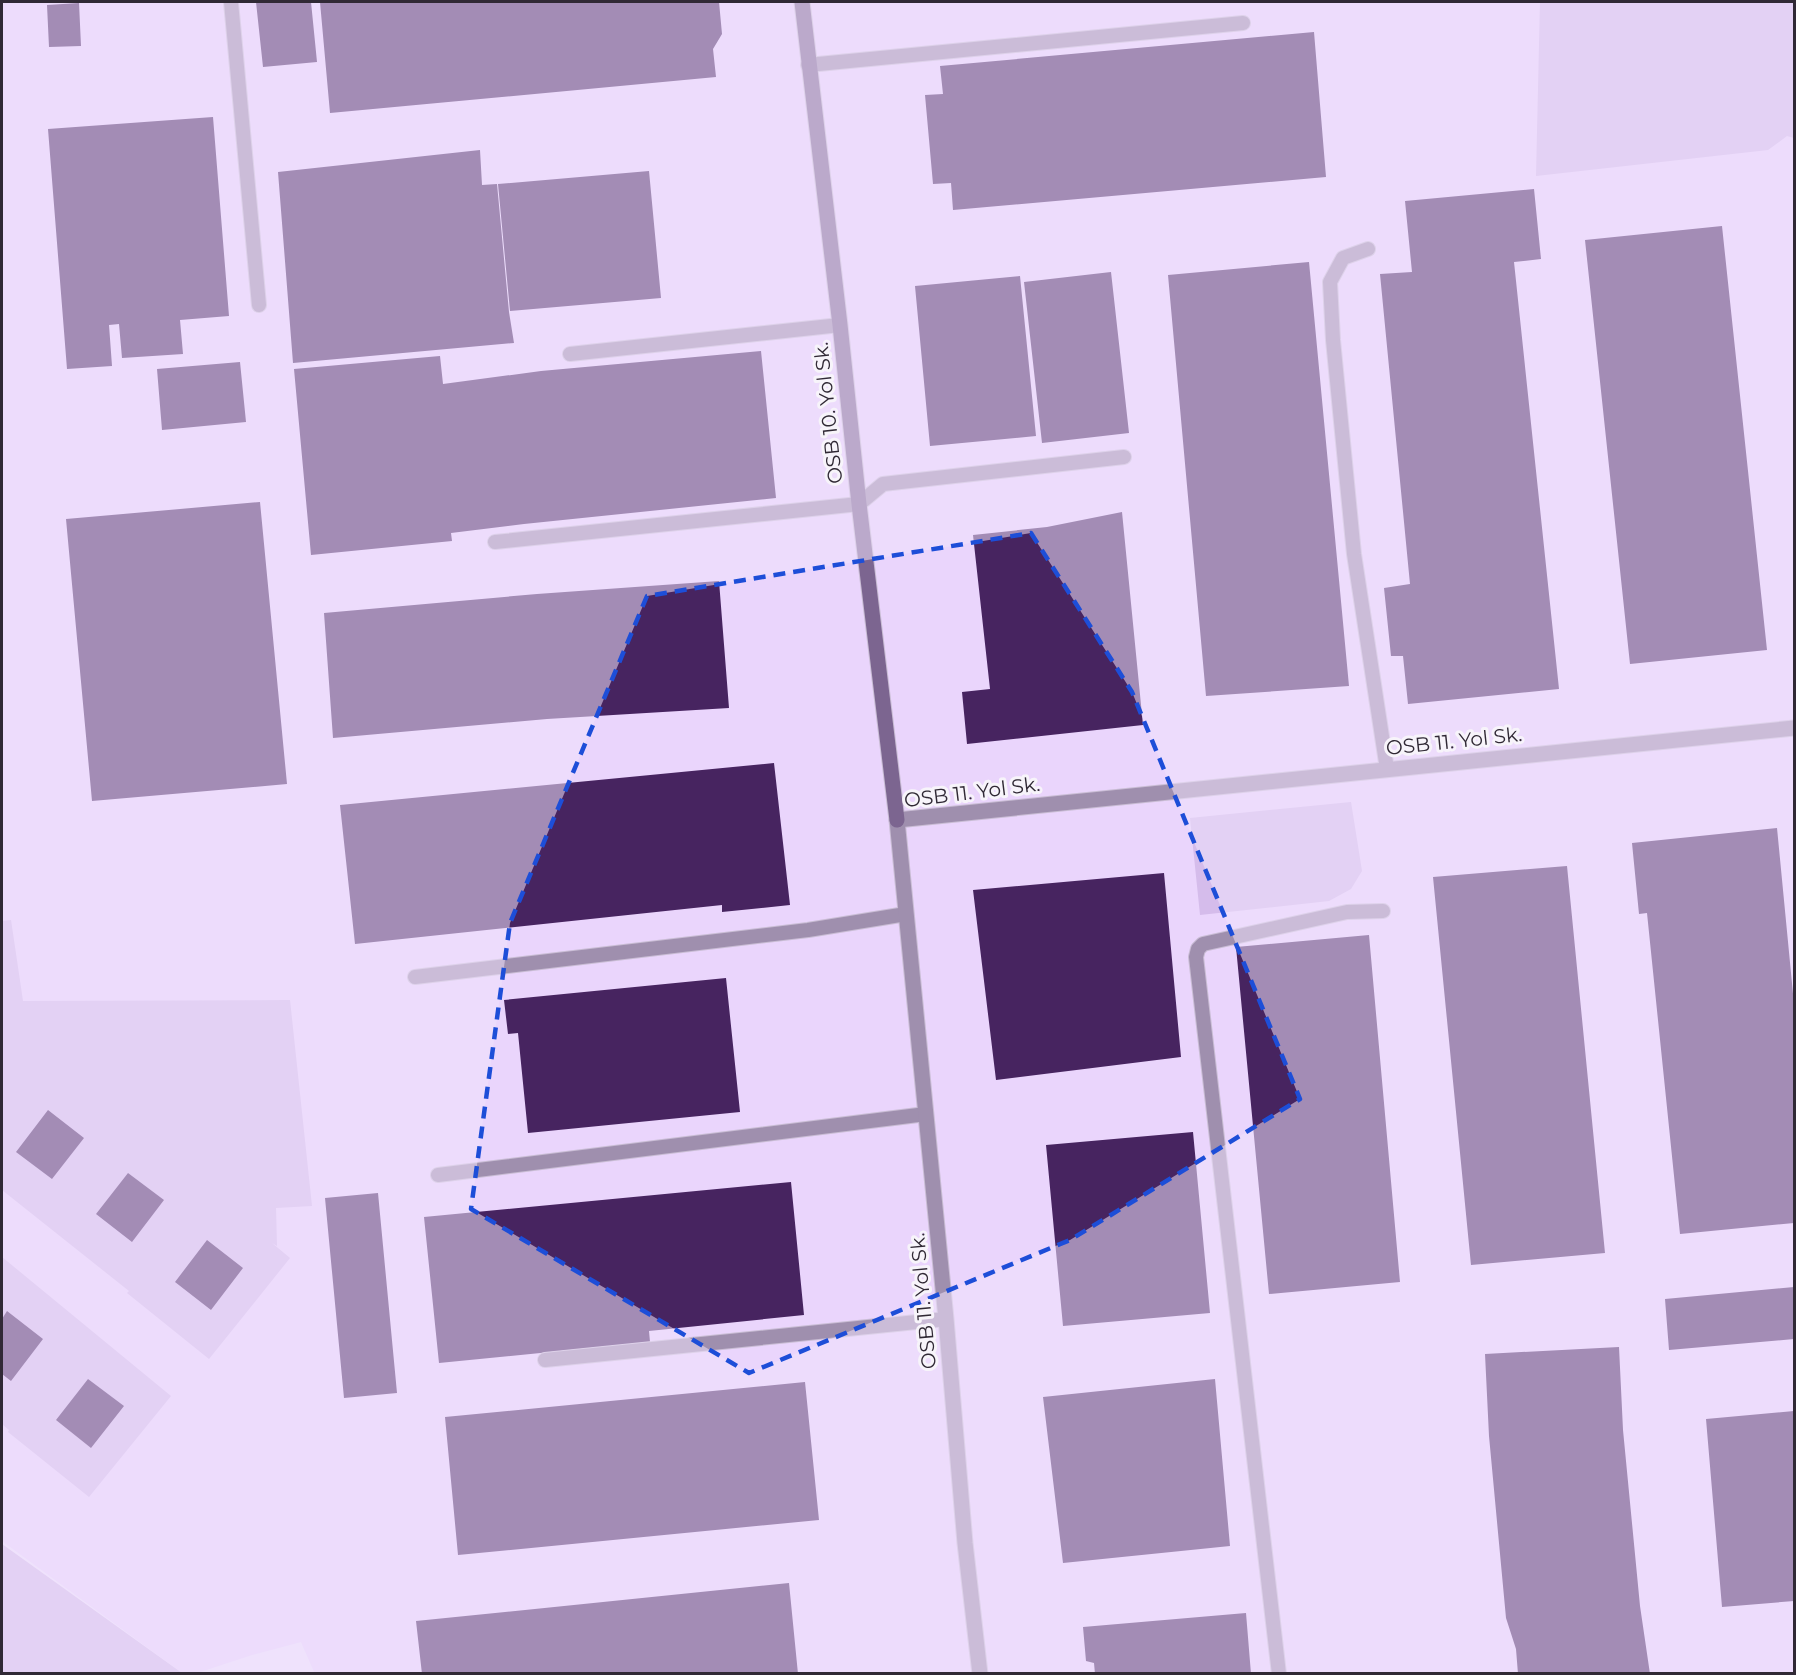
<svg xmlns="http://www.w3.org/2000/svg" width="1796" height="1675" font-family="Montserrat,sans-serif">
	<style>
		.built { fill: #ead5fc }
		.green { fill: #d5bceb }
		.building { fill: #472460 }
		.lines { fill: none; stroke-linecap: round; stroke-linejoin: round }
		.lane-casing { stroke: #c9bdd4; stroke-width: 16 }
		.street-casing { stroke: #c9bdd4; stroke-width: 17 }
		.secondary-casing { stroke: #c9bdd4; stroke-width: 17 }
		.lane { stroke: #9f8fae; stroke-width: 14 }
		.street { stroke: #9f8fae; stroke-width: 15 }
		.secondary { stroke: #7c6590; stroke-width: 15 }
		.marked { fill: none; stroke: #1d4ed8; stroke-width: 4.5; stroke-dasharray: 12 8; stroke-linejoin: round }
		.labels { text-anchor: middle; dominant-baseline: central; stroke-width: 6; stroke-linejoin: round; paint-order: stroke }
		.street-label { font-size: 20px; fill: #302935; stroke: #f7f4fa }
	</style>
	<rect width="100%" height="100%" fill="#efe2fc"/>
	<path class="built" d="M2,2H1794V1673L315,1674L301,1642L252,1655L197,1673H182L2,1541Z"/>
	<path class="green" d="M1540,2H1794V138L1787,136L1768,150L1536,176Z
		M1351,802L1362,871L1351,889L1329,901L1200,915L1190,818Z
		M11,920L23,1001L290,1000L312,1206L276,1208L277,1246L272,1243L290,1258L209,1359L127,1293L129,1291L2,1190V921Z
		M2,1257L171,1396L89,1497L8,1432L9,1430L2,1424Z
		M2,1544L182,1673H2Z"/>
	<path class="building" d="M256,2H311L317,62L263,67Z
		M320,2H719L722,34L713,49L716,77L330,113Z
		M79,3L81,46L49,47L47,5Z
		M1314,32L1326,177L953,210L951,183L933,184L925,95L943,94L940,66Z
		M213,117L229,316L180,320L183,354L122,358L119,324L109,325L112,366L67,369L48,129Z
		M480,150L482,185L497,184L509,312L514,343L293,363L278,172Z
		M649,171L661,298L510,311L498,184Z
		M1534,189L1541,259L1514,262L1559,689L1408,704L1403,656H1391L1384,588L1410,584L1380,274L1412,272L1405,201Z
		M1722,226L1767,650L1630,664L1585,240Z
		M1309,262L1349,686L1206,696L1168,275Z
		M1111,272L1129,433L1042,443L1024,282Z
		M1020,276L1036,436L930,446L915,286Z
		M761,351L776,498L524,524L451,533L452,541L311,555L294,369L440,356L443,384L541,371Z
		M240,362L246,422L162,430L157,369Z
		M260,502L287,784L92,801L66,519Z
		M1122,512L1143,725L967,744L962,692L990,689L973,535L1047,527Z
		M719,581L729,708L547,719L333,738L324,613L537,594Z
		M774,763L790,905L722,912V905L355,944L340,805Z
		M1777,828L1794,1004V1223L1680,1234L1647,913L1639,914L1632,843Z
		M1567,866L1605,1253L1471,1265L1433,877Z
		M1164,873L1181,1057L996,1080L973,890Z
		M1369,935L1400,1282L1269,1294L1236,947Z
		M726,978L740,1112L528,1133L518,1033L508,1034L504,1000Z
		M48,1110L84,1138L52,1179L16,1152Z
		M1193,1132L1210,1313L1063,1326L1046,1145Z
		M128,1173L164,1200L132,1242L96,1214Z
		M791,1182L804,1315L649,1331L650,1342L439,1363L424,1217Z
		M378,1193L397,1393L344,1398L325,1198Z
		M207,1240L243,1268L211,1310L175,1282Z
		M1794,1287V1339L1669,1350L1665,1299Z
		M7,1311L43,1339L11,1381L2,1374V1319Z
		M1619,1347L1623,1430L1640,1606L1650,1674H1518L1516,1649L1506,1618L1489,1436L1485,1354Z
		M88,1379L124,1406L91,1448L56,1420Z
		M1215,1379L1230,1546L1063,1563L1043,1397Z
		M805,1382L819,1520L458,1555L445,1417Z
		M1794,1411V1601L1722,1607L1706,1419Z
		M789,1583L798,1674H422L416,1621Z
		M1246,1613L1251,1674H1095L1094,1663L1086,1661L1083,1627Z"/>
	<g class="lines">
		<g class="lane-casing">
			<path id="lane" d="M231,2L259,305
				M808,65L1243,23
				M1368,249L1343,258L1330,282L1333,340L1354,554L1387,769
				M570,354L840,325
				M495,542L859,504L883,484L1124,457
				M415,977L808,930L906,914
				M438,1175L926,1114
				M545,1360L946,1319
				M1279,1674L1196,957L1198,949L1203,944L1347,912L1383,911"/>
		</g>
		<g class="street-casing">
			<path id="street" d="M980,1674L965,1543L946,1319L897,820L1794,728"/>
		</g>
		<g class="secondary-casing">
			<path id="secondary" d="M802,2L840,325L859,504L897,820"/>
		</g>
		<use href="#lane" class="lane"/>
		<use href="#street" class="street"/>
		<use href="#secondary" class="secondary"/>
	</g>
	<path d="M0 0H1796V1675H0ZM1031,533L1132,692L1300,1099L1070,1240L749,1373L471,1209L510,923L647,596Z" fill="#efe2fc" fill-opacity=".55" fill-rule="evenodd"/>
	<path class="marked" d="M1031,533L1132,692L1300,1099L1070,1240L749,1373L471,1209L510,923L647,596Z"/>
	<g class="labels">
		<g class="street-label">
			<text transform="translate(828 413) rotate(-96)">OSB 10. Yol Sk.</text>
			<text transform="translate(1454 741) rotate(-6)">OSB 11. Yol Sk.</text>
			<text transform="translate(972 792) rotate(-7)">OSB 11. Yol Sk.</text>
			<text transform="translate(923 1301) rotate(-95)">OSB 11. Yol Sk.</text>
		</g>
	</g>
	<rect width="1796" height="1675" fill="none" stroke="#302935" stroke-width="6"/>
</svg>
